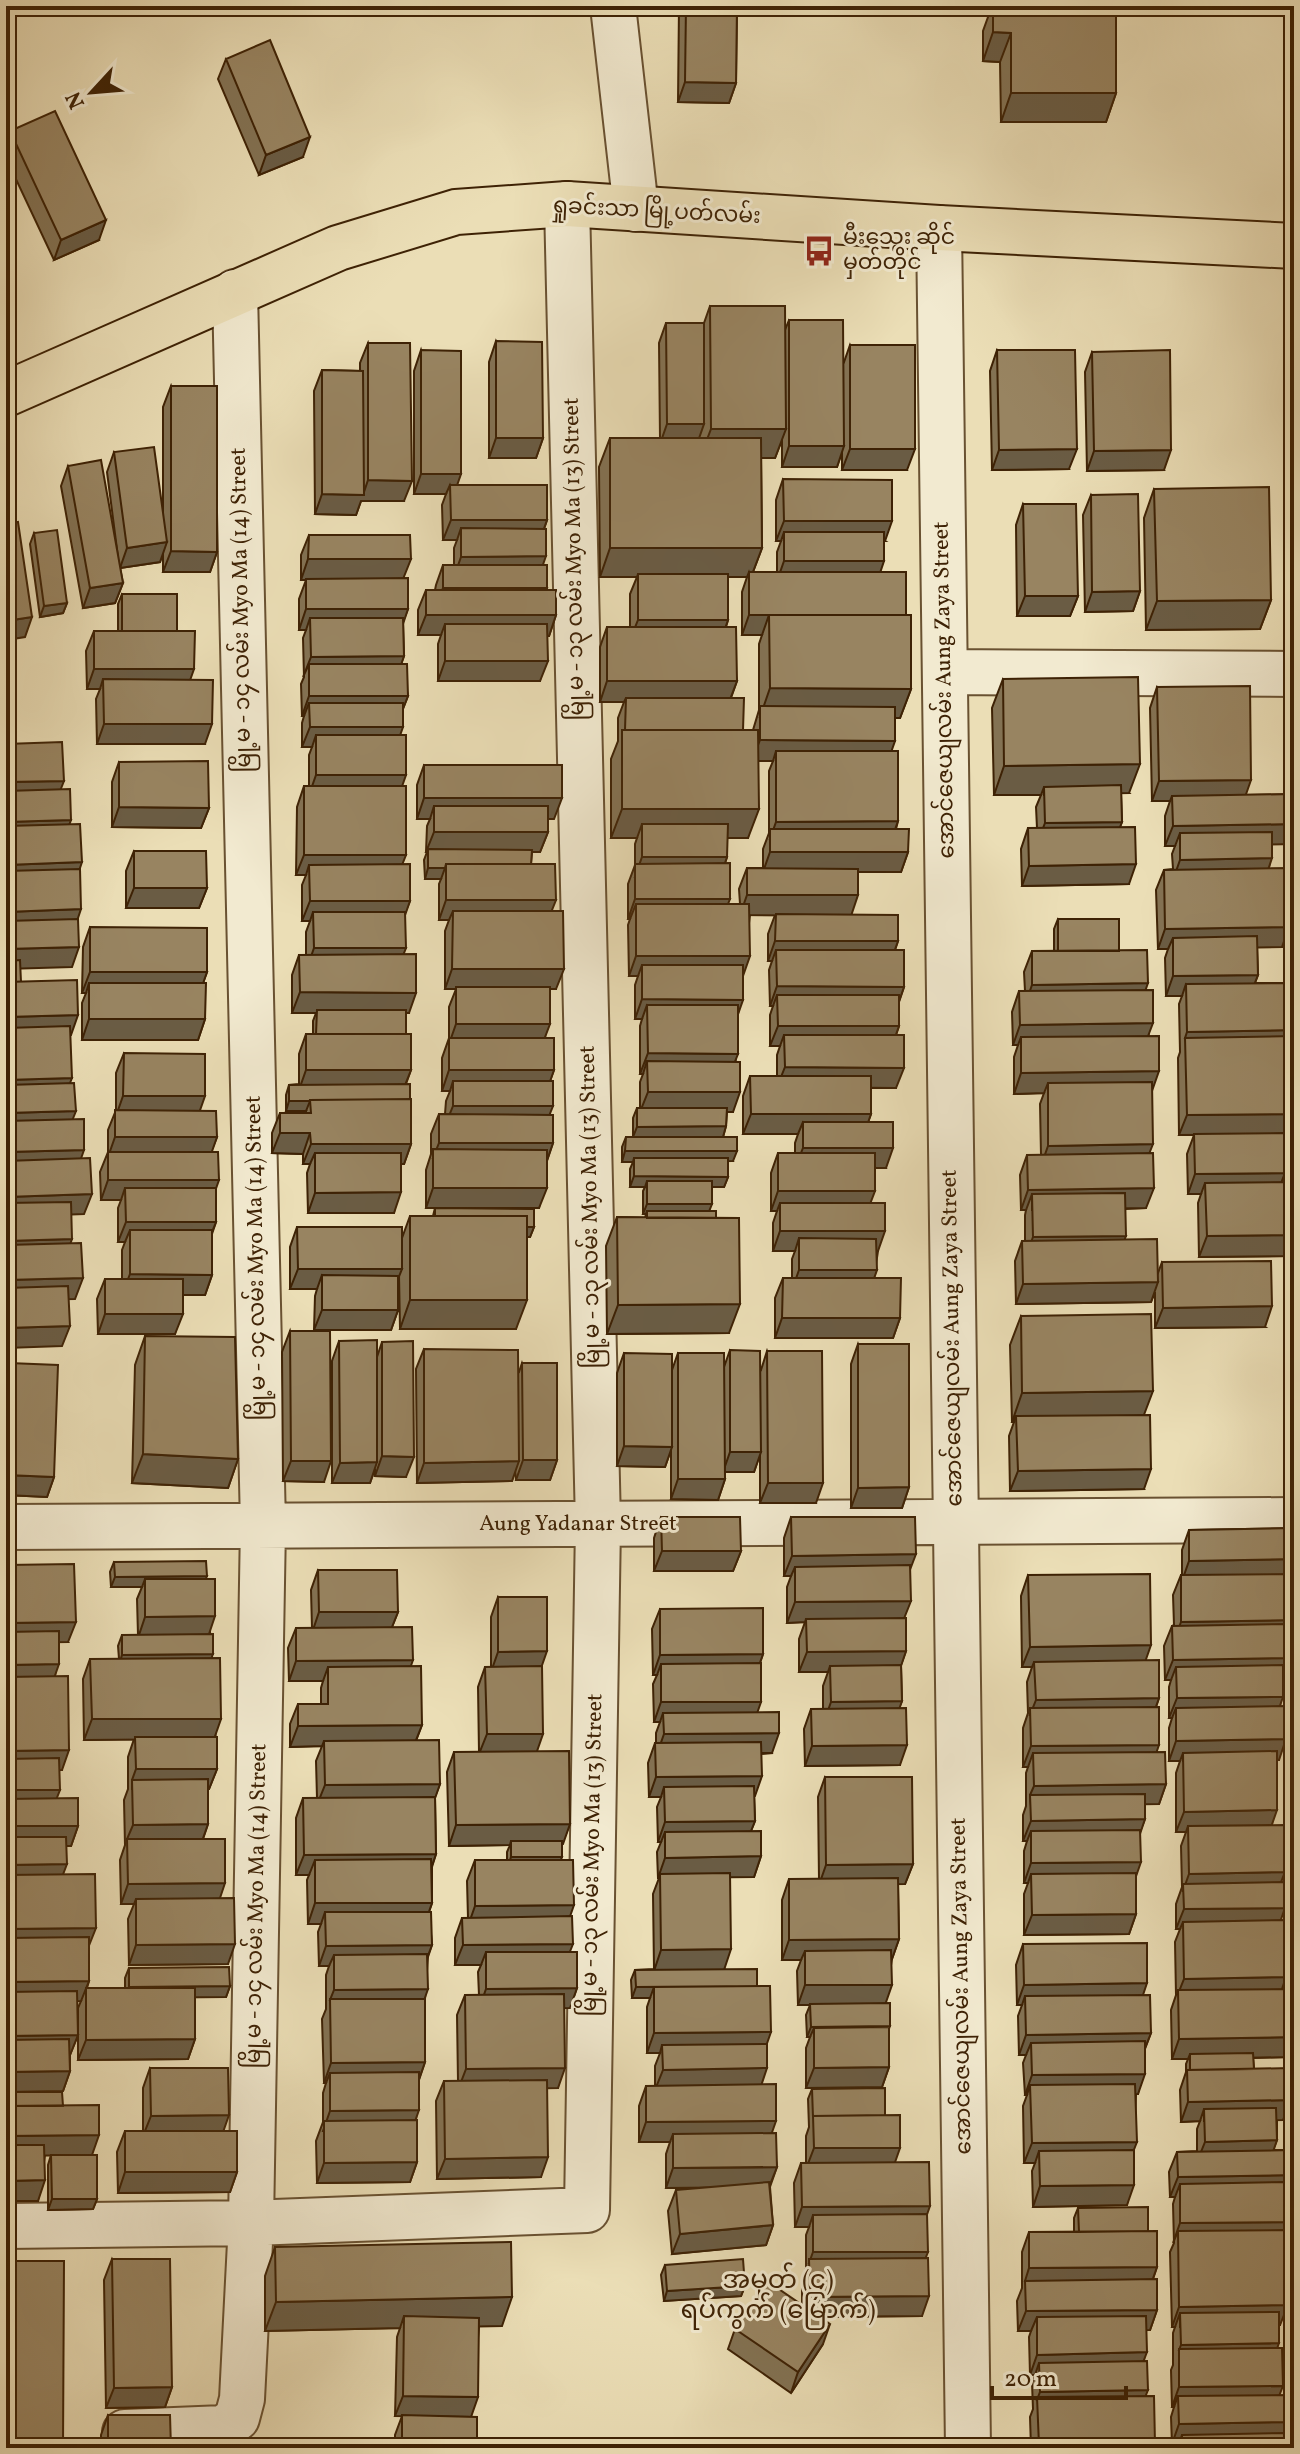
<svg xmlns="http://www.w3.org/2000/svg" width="1300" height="2454" font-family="Vollkorn,'Noto Sans Myanmar',serif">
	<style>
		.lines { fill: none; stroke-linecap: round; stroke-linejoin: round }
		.minor-casing { stroke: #695131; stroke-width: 48 }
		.major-casing { stroke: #3e2205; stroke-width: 48 }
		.minor { stroke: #f2ead0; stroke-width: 44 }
		.major { stroke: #ebdeb6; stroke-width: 44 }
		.wall { fill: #837253; stroke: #3e2205; stroke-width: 2; fill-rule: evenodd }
		.shaded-wall { fill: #6a5c44; stroke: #3e2205; stroke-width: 2 }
		.building { fill: #988461; stroke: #3e2205; stroke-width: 2 }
		.labels { text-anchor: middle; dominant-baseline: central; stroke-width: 6; stroke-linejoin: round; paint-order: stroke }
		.street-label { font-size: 22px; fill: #3e2205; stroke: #f2ead0 }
		.poi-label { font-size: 22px; fill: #3e2205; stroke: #f2ead0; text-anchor: start }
		.quarter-label { font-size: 26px; fill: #3e2205; stroke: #f2ead0 }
	</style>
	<rect width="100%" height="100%" fill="#ebdeb6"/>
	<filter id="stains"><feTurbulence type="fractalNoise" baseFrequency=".0025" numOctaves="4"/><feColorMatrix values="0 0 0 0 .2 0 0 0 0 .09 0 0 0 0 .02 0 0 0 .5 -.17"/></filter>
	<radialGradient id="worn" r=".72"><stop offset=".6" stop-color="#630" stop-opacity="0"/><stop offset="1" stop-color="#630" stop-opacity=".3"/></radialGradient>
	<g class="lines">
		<g class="minor-casing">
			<path id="minor" d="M613,6L636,209
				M939,228L968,2448
				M945,672L1294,674
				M6,1527L1294,1520
				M6,2226L251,2223L587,2210L598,1524L567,204
				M125,2432L224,2428L237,2418L242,2399L251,2223L263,1525L235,292"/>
		</g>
		<g class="major-casing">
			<path id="major" d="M6,394L338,248L456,212L567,204L939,228L1294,246"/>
		</g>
		<use href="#minor" class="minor"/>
		<use href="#major" class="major"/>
	</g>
	<path class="wall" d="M679,6H737L736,83L729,103L678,102Z
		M992,6H1116V93L1106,122H1001L1000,62L983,61V31Z
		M226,59L303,157L259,175L218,79Z
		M10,131L99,240L54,260L6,158V143Z
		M710,306L785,330L789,320L844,362L850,345L907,470H842V452L837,467H782V440L775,458H761L762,548L753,572H777V552L781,541H776V500L783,479L885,541H884L880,572L906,615L911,689L900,718H895L891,751L898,821L896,829L908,852L901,872H858L851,915L898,941L895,950L904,987L899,1002V1026L896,1035V1088H871V1114L868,1122L886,1168H875L870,1203L878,1251L874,1278L900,1318L893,1338H775V1298L783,1278H792V1259L795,1251H773V1223L777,1211H771V1173L778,1153H795V1143L798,1134H743V1096L750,1076H777V1055L780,1046H770V1015L773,1006H770L769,970L772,961H768V934L775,915H750L738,1014L733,1112H727L726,1126L723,1137L733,1161H728V1177L724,1187H712L709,1211L716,1218L729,1333L607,1334L606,1246L617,1217L645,1218L646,1214H643V1191L645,1187H630V1169L633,1162H622V1147L626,1137H633V1118L637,1108H640V1082L643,1074H640V1026L642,1019H635V985L638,976H629L628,925L630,919H628V884L635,865V844L637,838H611V759L618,741V718L624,702H600V647L607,627H630V594L637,577H600L599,467L610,438H660L659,343L666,323H704ZM728,577H747L742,592V635H762L759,644V710L753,730H743L731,698L737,681L726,627L728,620ZM758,761H773L769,771V833L763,849V868H747L739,889L740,904H728L725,863L727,857V838H748Z
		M496,341L543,438L536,458H489V362Z
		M368,343L404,501H361L356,515L315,514L314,391L322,370L360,371V363Z
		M421,350L457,485L547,520L544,529L543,565L546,590L556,615L549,636H547L540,681H438V644L441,635H418V610L426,590H435L436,585L443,565H454V548L457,540H443L442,505L446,494H414V371Z
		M997,350L1069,469L992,470L990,371Z
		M1092,352L1164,470L1087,471L1085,372Z
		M171,386L217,552L210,572H163V552L160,562L120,568L123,583L115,603L83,608L61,486L68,466L118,557L107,472L114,452L163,515V407Z
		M1154,489L1271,600L1260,629L1146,630L1144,518Z
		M1091,495L1140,591L1133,611L1085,612L1083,515Z
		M1023,504L1078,596L1070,616H1017L1016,525Z
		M34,533L67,603L63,613L40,617L30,544Z
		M309,535L404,578L408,609L403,622L404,656L401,664L408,696L403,709L400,735L402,864L410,901L405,913L403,954L409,1013H406V1034L411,1070L406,1084L411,1144L404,1164H401L394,1213H308L307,1173L310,1164H303V1154L272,1153V1133L280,1113H305L306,1111H286V1095L289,1085L299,1084V1054L306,1034H313V1021L316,1013H292V975L299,955H306V932L310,921H302V885L306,875H296L297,807L304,786H309V755L312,747H302V723L304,716H302L301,684L304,677L303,638L306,630H299V599L306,580H301V555Z
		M122,594L177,631L190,679L205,744H97L96,699L100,689H87L86,651L94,631H118V604Z
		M1003,679L1129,793H1121L1122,822L1120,827L1129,884L1022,886L1021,849L1028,828H1037L1036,807L1041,795H994L992,708Z
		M1157,687L1246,795L1294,794V844H1272L1269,868L1289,927L1282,947H1257L1258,975L1255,983H1294V1124L1290,1134H1284L1285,1173L1281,1182L1291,1256L1199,1257L1198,1203L1201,1194H1188L1187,1154L1194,1135H1179L1178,1058L1180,1052L1179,1004L1182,996H1166L1165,958L1168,949H1158L1156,890L1164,870L1173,869L1172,854L1175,846H1165V816L1170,801H1152L1150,708Z
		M119,762L209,808L201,828L112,827V782Z
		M424,765L554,819H548V832L540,852H532L531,864L552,911L556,989H550L545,1038L554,1070L550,1081V1115L553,1143L547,1161L539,1208H426V1170L431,1154V1134L439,1114H445L446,1101L450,1091H442V1058L449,1038V1007L456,989H445V931L449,920H439V884L441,879H425L424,860L427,852H426L427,826L430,819H417V785Z
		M134,851L207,888L199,908H126V871Z
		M1058,919L1119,951L1146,990L1152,1091L1146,1208L1125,1209L1124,1240L1158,1273L1162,1262L1265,1327L1155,1328V1292L1151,1302L1016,1304L1015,1261L1022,1241H1025V1215L1026,1210H1021L1020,1175L1027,1155H1041L1040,1104L1044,1093L1014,1094V1057L1018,1045H1013L1012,1012L1019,991H1025L1024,972L1032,951H1054V929Z
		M90,927L207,972L203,983L205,1019L198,1040H82V1003L86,993H82L83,947Z
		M124,1053L199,1110L217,1137L211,1152L216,1190V1222L212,1234V1275L205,1295H183L175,1334H98L97,1299L105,1279H122V1250L125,1242H118V1208L121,1200H101L100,1172L108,1152V1130L116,1110V1073Z
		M435,1208L534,1227L530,1237H527L516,1329H400L399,1275L398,1280V1310L391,1330H314L315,1296L317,1289H290V1247L297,1227L402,1238L410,1216H433Z
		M1021,1316L1144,1489L1010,1491L1009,1436L1014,1422H1012L1010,1345Z
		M290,1331L324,1482L283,1481L282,1352Z
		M145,1336L238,1459L228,1488L132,1483L135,1365Z
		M339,1341L377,1357L382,1342L406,1477L375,1476V1469L370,1483H332V1361Z
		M858,1344L909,1487L902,1508H851V1364Z
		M424,1349L519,1372L522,1363L557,1460L550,1480H516L515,1470L512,1481L417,1483L416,1369Z
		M730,1350L761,1370L767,1351L816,1503H760V1454L754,1472H725V1479L718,1500L671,1499V1450L665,1467L617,1466V1373L624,1353L672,1370L678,1353L724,1367Z
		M9,1363L54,1477L47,1497L6,1495V1370Z
		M661,1517L741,1551L733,1571H654V1538Z
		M791,1517L910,1571L904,1618L906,1651L901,1665L902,1701L899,1708L900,1765L805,1766L804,1729L811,1709H823V1686L828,1672H799V1639L805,1622L787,1623V1587L791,1576H784V1538Z
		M1294,1528V1631L1290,1640V1658L1283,1678L1280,1707L1279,1760H1277L1272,1825L1285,1872L1281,1882V1920L1286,1977L1282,1989H1294V2048L1290,2057L1253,2058L1254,2069L1283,2120H1277V2140L1273,2150H1294V2195L1288,2196L1280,2325H1279L1277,2348L1279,2395L1288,2448H1177L1179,2444H1172L1171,2417L1174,2407H1172L1171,2370L1173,2365V2333L1175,2327H1172L1170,2252L1174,2243L1173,2204L1175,2197H1170L1169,2172L1177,2152L1197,2151V2129L1200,2121L1181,2122L1180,2090L1186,2072V2064L1188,2059H1172L1171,2010L1176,1995L1175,1942L1180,1929H1176V1904L1182,1887L1181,1846L1186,1832H1176V1773L1180,1761H1169V1728L1172,1718H1169V1687L1171,1680H1165L1164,1646L1172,1626L1174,1625L1173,1595L1181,1575H1182V1550L1189,1530Z
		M114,1562L206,1579L212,1658L217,1769L209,1789H208V1824L203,1839L220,1898L228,1964L129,1965L128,1919L134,1904H121L120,1860L125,1845L124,1800L128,1789V1757L134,1739L84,1740L83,1679L90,1659H119L118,1646L122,1635H138L137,1599L142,1587H111L110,1572Z
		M6,1565L68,1642H59L55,1676L62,1770H59L56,1798L78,1826L71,1846H66L63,1874L89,1946V1981L87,1988H125V1978L129,1968L230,1986L226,1997H195V2039L188,2059L78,2060V2008L81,2001H77L78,2035L70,2055V2071L63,2091Z
		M318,1570L398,1612L392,1627L411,1666L422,1725L416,1741L440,1784L435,1797L436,1854L432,1867V1903L429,1912L432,1945L428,1957L425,1999V2062L419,2080L416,2120L417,2162L410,2182L317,2183L316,2141L323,2122V2093L326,2083H324L322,2019L326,2009V1975L329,1966H319L318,1932L321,1924H308L307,1880L309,1875H296V1818L303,1798H317L316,1761L322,1746L290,1747V1724L298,1704H321V1688L323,1681H289L288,1648L296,1628H312L311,1590Z
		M1028,1575L1145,1660L1159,1698L1156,1707L1157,1752L1166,1784L1159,1804H1145V1819L1140,1832L1136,1876V1914L1129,1934L1024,1935V1894L1028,1883H1024V1851L1027,1841H1023V1815L1026,1806V1773L1028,1767H1023V1728L1028,1713L1027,1682L1032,1667H1022L1021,1596Z
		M498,1597L542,1666L537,1751L570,1824L562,1844L561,1860L570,1916V1952L577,1988L570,2008H564L558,2088H547L541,2177L437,2179L436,2101L444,2081H458L457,2015L465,1995H479L478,1972L481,1965H455V1938L462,1918H468L467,1881L475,1860H507V1852L510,1845L449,1846L447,1772L454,1752H479L478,1687L485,1667H491V1617Z
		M660,1609L763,1654L760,1663L757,1712L772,1753L761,1754L754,1796L755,1821L751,1831L761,1856L754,1877H730L724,1969L757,1986L767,2044L761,2084L772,2133L777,2167L770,2187L773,2225L766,2245L672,2254L668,2211L676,2190L703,2188H666V2154L670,2142H639V2106L646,2086H655V2066L660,2053H647V2007L650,1998H632L631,1980L635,1970L654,1969L653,1894L659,1878H658L657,1852L661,1842H658L657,1807L661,1797H649L648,1763L655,1743H656V1733L660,1722H654L653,1684L657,1675H653L652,1629Z
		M825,1777L913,1864L905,1884H898L899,1939L892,1959L885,2003L889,2029V2067L882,2087L806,2088V2048L810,2037H807L806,2015L810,2005H798L797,1971L801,1960H782V1900L789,1879H819L818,1797Z
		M1023,1944L1143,1995L1151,2033L1145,2049L1138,2094H1136L1134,2150L1127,2205L1033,2207L1032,2171L1035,2163H1024L1023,2106L1027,2095H1025L1023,2063L1026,2055H1019L1018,2016L1022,2005H1017L1016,1965Z
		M150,2068L224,2131L237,2172L230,2192L118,2193L117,2152L125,2131H143V2088Z
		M812,2089L885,2115L895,2163L927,2214L922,2316L819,2317L823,2344L791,2393L728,2349L735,2329L802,2305V2279L806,2268V2235L809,2227H795L794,2183L801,2163H806V2136L809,2127L808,2099Z
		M6,2092L63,2106L92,2155L97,2199L93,2209L48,2210V2165L51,2155H45L38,2201H6Z
		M1078,2208L1148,2231L1157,2267L1153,2279L1157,2310L1150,2330H1146L1144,2361L1146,2396L1154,2448H1031L1030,2417L1033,2409L1032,2383L1035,2375H1030L1029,2337L1031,2331H1018L1017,2301L1022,2288V2252L1029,2232H1074V2218Z
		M275,2247L502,2326H479L471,2417L477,2448H395V2435L402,2416H395L397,2337L400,2328L265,2331V2276Z
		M112,2259L172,2387L165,2407L106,2408L104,2280Z
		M6,2261L63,2448H6Z
		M665,2265L745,2286L741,2296L664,2301L661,2275Z
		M108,2415L171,2448H101V2435Z"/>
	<path class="shaded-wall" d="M993,32L1011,33L1000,62L983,61Z
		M685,82L736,83L729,103L678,102Z
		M1011,93H1116L1106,122H1001Z
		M310,137L303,157L259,175L266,155Z
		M106,220L99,240L54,260L61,240Z
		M667,424H704L697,444H660Z
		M711,429H786L775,458H700Z
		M496,438H543L536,458H489Z
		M789,446H844L837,467H782Z
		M850,449H915L907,470H842Z
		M1077,449L1069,469L992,470L999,450Z
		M1171,450L1164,470L1087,471L1094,451Z
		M421,474H461L454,494L450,485L446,494H414Z
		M368,480L412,481L404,501H361L356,515L315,514L322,494L363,495Z
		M451,520H547L540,540L461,528L457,540H443Z
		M784,521H892L885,541H784V532L781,541H776Z
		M167,542L160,562L120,568L127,548Z
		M610,548H762L751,577L749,572L747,577H638V574L637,577H600Z
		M171,551L217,552L210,572H163Z
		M546,556L539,576L454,577L461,557Z
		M308,559H411L403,579L301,580Z
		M784,561H884L877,582L777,581Z
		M123,583L115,603L83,608L90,588Z
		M443,588H547L540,608H435Z
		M1140,591L1133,611L1085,612L1092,592Z
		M1025,596H1078L1070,616H1017Z
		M1271,600L1260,629L1146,630L1157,601Z
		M67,603L63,613L40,617L44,606Z
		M306,609H408L401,630L310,618L306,630H299Z
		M426,615H556L549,636L445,635V624L441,635H418Z
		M749,615H906H769L762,635H742Z
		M32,617L25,637L6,640V621Z
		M638,620H728L721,640H630Z
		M404,656L397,677L309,664L303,677L311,657Z
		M445,661H548L540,681H438Z
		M94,669H194L187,689L103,679L100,689H87Z
		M607,681H737L729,702L626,698L624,702H600Z
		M770,688L911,689L900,718L760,717Z
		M309,696H408L400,716L309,703L304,716H302Z
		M104,724H212L205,744H97Z
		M310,727H403L396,747L316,735L312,747H302Z
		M760,740L895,741L888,761L776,751L773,761H752Z
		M1140,764L1129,793L1044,795V787L1041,795H994L1004,766Z
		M316,775H406L399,795H309Z
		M1251,780L1244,800L1172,796L1170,801H1152L1159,781Z
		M64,781L56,801L6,802V782Z
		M424,798H562L554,819H434V806L430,819H417Z
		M119,807L209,808L201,828L112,827Z
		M622,809H759L748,838H642V824L637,838H611Z
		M71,820L64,840L6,842V822Z
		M898,821L891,841L770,839L776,822Z
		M1122,822L1114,842L1037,844L1045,823Z
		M1294,824V844L1180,846V833L1175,846H1165L1173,826Z
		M434,832H548L540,852H426Z
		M770,852H908L901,872H763Z
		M304,855H406L398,875L309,865L306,875H296Z
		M642,857H727L720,878L635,877Z
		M1272,858L1265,879L1173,880L1180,860Z
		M82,862L75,883L6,885V865Z
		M1136,864L1129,884L1022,886L1029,866Z
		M428,868H445L441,879H425Z
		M134,888H207L199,908H126Z
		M747,895H858L851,916L740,915Z
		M635,899H730L722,919L636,904L630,919H628Z
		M446,900H556L548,920L453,911L449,920H439Z
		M310,901H410L403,921L313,912L310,921H302Z
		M81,909L74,930L6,932V912Z
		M1289,927L1282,947L1173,949V938L1168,949H1158L1165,929Z
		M775,941H898L891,961L776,950L772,961H768Z
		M79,947L72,967L6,969V949Z
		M314,948H406L398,968H307Z
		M636,956H750L743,976L642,965L638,976H629Z
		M452,969H564L556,989H445Z
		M90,972H207L200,992L89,983L86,993H82Z
		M1258,975L1250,995L1186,984L1182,996H1166L1173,976Z
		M1148,983L1141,1003L1025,1005L1032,985Z
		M777,986L904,987L897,1007L777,995L773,1006H770Z
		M300,992L416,993L409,1013H292Z
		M642,999L743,1000L736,1020L647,1005L642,1019H635Z
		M78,1015L71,1035L6,1037V1017Z
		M89,1019H205L198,1040H82Z
		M1153,1023L1145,1044L1021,1037L1018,1045H1013L1020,1025Z
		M456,1024H550L542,1045L449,1044Z
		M778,1026H899L892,1046L784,1035L780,1046H770Z
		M1294,1030V1045L1185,1038L1187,1032Z
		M648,1053L738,1054L730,1074L647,1061L643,1074H640Z
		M785,1067L904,1068L896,1088L777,1087Z
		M306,1070H411L403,1090H299Z
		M449,1070H554L547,1090L453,1081L450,1091H442Z
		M1159,1071L1152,1091L1048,1083L1044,1093L1014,1094L1021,1073Z
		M72,1078L64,1098L6,1100V1080Z
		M648,1092H740L733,1112H640Z
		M123,1096H205L198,1116H116Z
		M289,1101H310L306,1111H286Z
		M453,1106H553L545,1126H445Z
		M76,1111L68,1131L6,1133V1113Z
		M751,1114H871L864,1134L803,1122L798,1134H743Z
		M1294,1114V1124L1290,1134L1179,1135L1187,1115Z
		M726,1126L723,1137H633L637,1127Z
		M280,1133H310L303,1154L272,1153Z
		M115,1137H217L210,1157H108Z
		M439,1143H553L546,1163L433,1158Z
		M311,1144H411L404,1164H315V1153L310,1164H303Z
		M1153,1144L1145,1164L1041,1166L1048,1146Z
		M803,1148H893L886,1168H795Z
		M84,1150L77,1170L6,1172V1152Z
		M625,1151H737L733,1161L634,1162V1158L633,1162H622Z
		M1285,1173L1277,1193L1205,1183L1201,1194H1188L1195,1174Z
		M634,1176L728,1177L724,1187H647V1181L645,1187H630Z
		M108,1180H219L212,1200L125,1188L121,1200H101Z
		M433,1188H547L539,1208H426Z
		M1154,1188L1146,1208L1032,1210V1194L1026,1210H1021L1028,1190Z
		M778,1191H875L867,1212L780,1203L777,1211H771Z
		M401,1192L394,1213H308L315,1193Z
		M92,1194L84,1214L6,1217V1197Z
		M647,1204H712L708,1214L647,1211L646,1214H643Z
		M126,1222H216L208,1242L130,1230L125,1242H118Z
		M435,1227H534L530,1237H431Z
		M780,1231H885L878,1251H799V1238L795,1251H773Z
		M1294,1235V1246L1291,1256L1199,1257L1207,1236Z
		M1126,1236L1118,1256L1026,1257L1033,1237Z
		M72,1239L65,1259L6,1261V1241Z
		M298,1269H402L394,1289L322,1275L317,1289H290Z
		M799,1270H877L870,1290H792Z
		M130,1274L212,1275L205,1295H122Z
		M83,1278L75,1299L6,1300V1280Z
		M1158,1282L1151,1302L1016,1304L1023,1284Z
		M410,1300H527L516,1329H400Z
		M740,1304L729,1333L607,1334L618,1305Z
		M1272,1306L1265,1327L1155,1328L1163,1308Z
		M322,1310H398L391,1330H314Z
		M105,1314H183L175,1334H98Z
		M782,1318H900L893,1338H775Z
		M70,1326L62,1346L6,1348V1328Z
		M1153,1391L1142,1420L1016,1416L1014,1422H1012L1022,1393Z
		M624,1446L672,1447L665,1467L617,1466Z
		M730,1452H761L754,1472H723Z
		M143,1454L238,1459L228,1488L132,1483Z
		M382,1456L414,1457L406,1477L375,1476Z
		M523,1460H557L550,1480H516Z
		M291,1461H331L324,1482L283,1481Z
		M519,1461L512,1481L417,1483L424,1463Z
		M377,1462L370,1483H332L340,1463Z
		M1151,1469L1144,1489L1010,1491L1018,1471Z
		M6,1475L54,1477L47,1497L6,1495Z
		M678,1479H725L718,1500L671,1499Z
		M768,1483H823L816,1503H760Z
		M909,1487L902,1508H851L858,1488Z
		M662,1551H741L733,1571H654Z
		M916,1554L908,1575L795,1567L791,1576H784L792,1556Z
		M1294,1559V1579L1182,1581L1189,1561Z
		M207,1576L203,1586L145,1579L142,1587H111L115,1577Z
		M911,1601L903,1621L806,1619L805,1622L787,1623L795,1602Z
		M319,1612H398L390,1632L312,1633Z
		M215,1616L208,1637L138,1638L145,1617Z
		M1294,1620V1631L1290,1640L1174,1642L1181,1622Z
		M76,1622L68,1642L6,1643V1623Z
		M1151,1645L1144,1665L1034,1662L1032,1667H1022L1030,1647Z
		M547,1651L540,1671L491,1672L498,1652Z
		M906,1651L899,1672L830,1666L828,1672H799L807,1652Z
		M213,1654L209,1664L119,1665L122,1655Z
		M763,1654L756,1674L661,1664L657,1675H653L660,1655Z
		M1290,1658L1283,1679L1176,1667L1171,1680H1165L1173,1660Z
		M413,1660L406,1680L328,1667L323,1681H289L296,1661Z
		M59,1664L52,1684L6,1685V1665Z
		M1283,1697L1276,1717L1176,1708L1172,1718H1169L1177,1698Z
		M1159,1698L1152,1718L1030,1715L1036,1700Z
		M902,1701L895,1721L824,1722L831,1702Z
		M661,1702H761L754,1722L663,1713L660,1722H654Z
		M92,1719H221L214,1739L84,1740Z
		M422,1725L414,1745L324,1741L322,1746L290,1747L298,1726Z
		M779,1733L772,1753L657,1754L664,1734Z
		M487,1734H543L536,1754H479Z
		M1286,1739L1279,1760L1183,1761V1753L1180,1761H1169L1176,1741Z
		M907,1745L900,1765L805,1766L812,1746Z
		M1159,1745L1152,1765L1033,1753L1028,1767H1023L1031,1746Z
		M69,1750L62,1770L6,1771V1751Z
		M136,1769H217L209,1789H132V1780Z
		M762,1776L755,1796L664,1787L661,1797H649L656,1777Z
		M440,1784L433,1804L317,1805L325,1785Z
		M1166,1784L1159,1804L1031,1806L1030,1795L1034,1786Z
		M6,1790H60L52,1810H6Z
		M1277,1810L1270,1830L1188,1826L1186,1832H1176L1184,1812Z
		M1145,1819L1138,1840L1031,1831L1027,1841H1023L1031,1821Z
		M755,1821L747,1841L665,1832L661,1842H658L665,1822Z
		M208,1824L201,1844L127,1839L133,1825Z
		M570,1824L563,1844L511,1845V1841L510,1845L449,1846L456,1825Z
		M6,1826H78L71,1846H6Z
		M436,1854L429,1874L315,1860L309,1875H296L304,1855Z
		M761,1856L754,1877L660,1878V1874L658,1878L665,1858Z
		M511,1857H562L558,1867H508Z
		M1141,1862L1134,1882L1031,1874L1028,1883H1024L1031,1863Z
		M67,1864L59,1885H6V1865Z
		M913,1864L905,1884L819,1885L826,1865Z
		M1285,1872L1277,1892L1183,1891L1189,1874Z
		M225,1883L218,1904L136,1899L134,1904H121L128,1884Z
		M315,1903H432L425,1923L325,1912L321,1924H308Z
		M574,1905L567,1925L468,1926L475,1906Z
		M1285,1908L1278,1928L1183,1922L1180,1929H1176L1184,1909Z
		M1136,1914L1129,1934L1024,1935L1032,1915Z
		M96,1928L88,1948L6,1949V1929Z
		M899,1939L892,1959L805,1951L801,1960H782L789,1940Z
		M235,1944L228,1964L129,1965L136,1945Z
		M573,1944L565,1964L486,1952L481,1965H455L463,1945Z
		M432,1945L424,1966L334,1955L329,1966H319L326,1946Z
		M731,1949L724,1970L654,1971L661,1950Z
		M1286,1977L1279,1998L1178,1994L1184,1979Z
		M89,1981L81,2001L6,2002V1982Z
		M1147,1983L1140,2004L1025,1996L1022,2005H1017L1024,1985Z
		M805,1985H892L885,2005H798Z
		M230,1986L226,1997L125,1998L129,1987Z
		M636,1987H654L650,1998H632Z
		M577,1988L570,2008L479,2009L486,1989Z
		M428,1989L421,2009L330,2000L334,1990Z
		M890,2026L886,2037L814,2028L810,2037H807L811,2027Z
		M771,2032L764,2052L662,2045L660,2053H647L654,2033Z
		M1151,2033L1143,2053L1031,2043L1026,2055H1019L1026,2035Z
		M78,2035L70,2055L6,2056V2036Z
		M1294,2037V2048L1290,2057L1190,2059V2054L1188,2059H1172L1179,2039Z
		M195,2039L188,2059L78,2060L86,2040Z
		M425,2062L418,2082L330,2073L326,2083H324L331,2063Z
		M889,2067L882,2087L806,2088L814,2068Z
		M565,2068L558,2088L458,2090L466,2069Z
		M767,2068L760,2089L655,2090L663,2070Z
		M70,2071L63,2091L6,2092V2072Z
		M1145,2074L1138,2094L1031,2095L1030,2085L1027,2095H1025L1032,2075Z
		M1291,2100L1283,2120L1204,2121V2109L1200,2121L1181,2122L1188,2102Z
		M419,2110L412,2130L323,2131L330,2111Z
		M229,2115L222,2135L143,2136L151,2116Z
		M776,2121L769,2141L673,2134L670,2142H639L646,2122Z
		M99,2135L92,2155L6,2156V2136Z
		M1277,2140L1270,2161L1197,2162L1205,2142Z
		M1137,2142L1129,2162L1039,2151L1035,2163H1024L1032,2143Z
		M814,2148H900L893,2168L806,2169Z
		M548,2157L541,2177L437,2179L445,2159Z
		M417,2162L410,2182L317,2183L324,2163Z
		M777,2167L769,2187L666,2188L673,2168Z
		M125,2172H237L230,2192L118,2193Z
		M1294,2175V2195L1180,2197V2184L1175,2197H1170L1178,2177Z
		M45,2180L38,2201H6V2181Z
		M1134,2185L1127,2205L1033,2207L1040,2186Z
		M52,2199H97L93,2209L48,2210Z
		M930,2206L923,2226L813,2215L809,2227H795L802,2207Z
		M1289,2222L1281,2242L1178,2231L1173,2243L1180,2223Z
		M773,2225L766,2245L672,2254L680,2234Z
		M813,2252H928L920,2272L809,2263Z
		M1157,2267L1150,2287L1025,2281L1029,2268Z
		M745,2286L741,2296L664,2301L667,2291Z
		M929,2296L922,2316L802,2317L810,2297Z
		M512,2297L502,2326L404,2328V2316L400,2328L265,2331L276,2302Z
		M1288,2305L1280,2325L1180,2327V2313L1175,2327H1172L1179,2307Z
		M1157,2310L1150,2330L1037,2331V2317L1031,2331H1018L1026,2311Z
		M6,2318H16L6,2346Z
		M830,2324L823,2344L791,2393L798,2372Z
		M1279,2343L1272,2363L1179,2350L1181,2345Z
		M1147,2352L1139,2373L1039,2363L1035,2375H1030L1037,2355Z
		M1283,2386L1275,2406L1178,2396L1174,2407H1172L1179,2387Z
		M172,2387L165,2407L106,2408L114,2388Z
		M1148,2390L1140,2410L1037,2400L1040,2392Z
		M403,2396L478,2397L471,2417L395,2416Z
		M1290,2422L1283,2443L1182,2435L1179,2444H1172L1179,2424Z
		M1155,2444L1154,2448H1038L1039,2445Z"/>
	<path class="building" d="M686,6H737L736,83L685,82Z
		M993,6H1116V93H1011V33L993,32Z
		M270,40L310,137L266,155L226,59Z
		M55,111L106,220L61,240L10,131Z
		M710,306H785L786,429H711Z
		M789,320H843L844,446H789Z
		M666,323H704V424H667Z
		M496,341L542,342L543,438H496Z
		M368,343H410L412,481L368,480Z
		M850,345H915V449H850Z
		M421,350L461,351V474H421Z
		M997,350H1075L1077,449L999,450Z
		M1170,350L1171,450L1094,451L1092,352Z
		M322,370L363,371L364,495L322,494Z
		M171,386H217V552L171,551Z
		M610,438H761L762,548H610Z
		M154,447L167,542L127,548L114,452Z
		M101,460L123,583L90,588L68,466Z
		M783,479L892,480V521H784Z
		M450,485H547V520H451Z
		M1269,487L1271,600L1157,601L1154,489Z
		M1138,494L1140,591L1092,592L1091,495Z
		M1023,504H1076L1078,596H1025Z
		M18,522L32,617L6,621V524Z
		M461,528L546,529V556L461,557Z
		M57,530L67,603L44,606L34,533Z
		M784,532H884V561H784Z
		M309,535H410L411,559H308Z
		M443,565H547V588H443Z
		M749,572H906V615H749Z
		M638,574H728V620H638Z
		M408,578V609H306V579Z
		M426,590H556V615H426Z
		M122,594H177V631H122Z
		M769,615H911V689L770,688Z
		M310,618H403L404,656L311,657Z
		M445,624H547L548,661H445Z
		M607,627H736L737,681H607Z
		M94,631H195L194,669H94Z
		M309,664H407L408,696H309Z
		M1138,677L1140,764L1004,766L1003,679Z
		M103,679L213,680L212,724H104Z
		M1250,686L1251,780L1159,781L1157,687Z
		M626,698H744L743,730H625Z
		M309,703H403V727H310Z
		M760,706L895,707V741L760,740Z
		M622,730H758L759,809H622Z
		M316,735H406V775H316Z
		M62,742L64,781L6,782V744Z
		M776,751H898V821L776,822Z
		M208,761L209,808L119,807V762Z
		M424,765H562V798H424Z
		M1121,785L1122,822L1045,823L1044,787Z
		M304,786H406V855H304Z
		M70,789L71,820L6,822V791Z
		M1294,794V824L1173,826L1172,796Z
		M434,806H548V832H434Z
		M80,824L82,862L6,865V826Z
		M642,824H728L727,857H642Z
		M1135,827L1136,864L1029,866L1028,828Z
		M770,829H909L908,852H770Z
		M1272,832V858L1180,860V833Z
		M428,849L532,850L531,864H446L445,868H428Z
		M134,851H206L207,888H134Z
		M730,863V899H635V864Z
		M410,864V901H310L309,865Z
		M446,864H555L556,900H446Z
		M747,868L858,869V895H747Z
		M1288,868L1289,927L1165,929L1164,870Z
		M80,869L81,909L6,912V871Z
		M636,904H749L750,956H636Z
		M453,911H563L564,969H452Z
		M313,912H405L406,948H314Z
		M776,914L898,915V941H775Z
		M78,919L79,947L6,949V921Z
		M1058,919H1119V951H1058Z
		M90,927L207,928V972H90Z
		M1257,936L1258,975L1173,976V938Z
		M776,950H904V987L777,986Z
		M1147,950L1148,983L1032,985V951Z
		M416,954V993L300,992L299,955Z
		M20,960L21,982H6V961Z
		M642,965H743V1000L642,999Z
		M77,980L78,1015L6,1017V982Z
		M89,983H206L205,1019H89Z
		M1294,983V1030L1187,1032L1186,984Z
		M456,987H550V1024H456Z
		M1153,990V1023L1020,1025L1019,991Z
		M777,995H899V1026H778Z
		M647,1005H738V1054L648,1053Z
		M317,1010H406V1034H316Z
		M70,1026L72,1078L6,1080V1028Z
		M306,1034H411V1070H306Z
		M784,1035H904V1068L785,1067Z
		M1159,1036V1071L1021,1073V1037Z
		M1294,1036V1114L1187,1115L1185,1038Z
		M449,1038H554V1070H449Z
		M124,1053L205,1054V1096H123Z
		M647,1061L740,1062V1092H648Z
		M750,1076H871V1114H751Z
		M453,1081H553V1106H453Z
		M1152,1082L1153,1144L1048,1146V1083Z
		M74,1083L76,1111L6,1113V1085Z
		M410,1084V1099L310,1100V1101H289V1085Z
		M411,1099V1144H311L310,1133H280V1113H311L310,1100Z
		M637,1108H727L726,1126L637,1127Z
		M115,1110L216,1111L217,1137H115Z
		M439,1114L553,1115V1143H439Z
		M84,1119V1150L6,1152V1121Z
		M803,1122H893V1148H803Z
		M1284,1133L1285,1173L1195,1174L1194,1134Z
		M626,1137H737V1151H625Z
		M433,1149L547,1150V1188H433Z
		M108,1152H218L219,1180H108Z
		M315,1153H401V1192L315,1193Z
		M778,1153H875V1191H778Z
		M1153,1153L1154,1188L1028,1190L1027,1155Z
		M90,1158L92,1194L6,1197V1161Z
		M634,1158H728V1177L634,1176Z
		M647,1181H712V1204H647Z
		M1294,1182V1235L1207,1236L1205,1183Z
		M125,1188H216V1222H126Z
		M1125,1193L1126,1236L1033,1237L1032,1194Z
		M71,1202L72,1239L6,1241V1203Z
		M780,1203H885V1231H780Z
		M435,1208L534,1209V1227H527V1216H435Z
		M647,1211H716V1218H647Z
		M410,1216H527V1300H410Z
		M617,1217L739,1218L740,1304L618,1305Z
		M297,1227H402V1269H298Z
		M130,1230H212V1275L130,1274Z
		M799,1238L876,1239L877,1270H799Z
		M1157,1239L1158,1282L1023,1284L1022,1241Z
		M81,1243L83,1278L6,1280V1245Z
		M1271,1261L1272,1306L1163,1308L1162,1262Z
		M322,1275L398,1276V1310H322Z
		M783,1278H901L900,1318H782Z
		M105,1279H183V1314H105Z
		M68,1286L70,1326L6,1328V1288Z
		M1151,1314L1153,1391L1022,1393L1021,1316Z
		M290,1331H330L331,1461H291Z
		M145,1336L235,1337L238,1459L143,1454Z
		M377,1340V1462L340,1463L339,1341Z
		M413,1341L414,1457L382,1456V1342Z
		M858,1344H909V1487L858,1488Z
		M424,1349L518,1350L519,1461L424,1463Z
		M730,1350L760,1351L761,1452H730Z
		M767,1351H822L823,1483H768Z
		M624,1353L672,1354V1447L624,1446Z
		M678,1353H724L725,1479H678Z
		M9,1363L58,1365L54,1477L6,1475V1433Z
		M522,1363H557V1460H523Z
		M1150,1415L1151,1469L1018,1471L1016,1416Z
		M661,1517H740L741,1551H662Z
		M791,1517H915L916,1554L792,1556Z
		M1294,1528V1559L1189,1561V1530Z
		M206,1561L207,1576L115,1577L114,1562Z
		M74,1564L76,1622L6,1623V1565Z
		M910,1565L911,1601L795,1602V1567Z
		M318,1570H397L398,1612H319Z
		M1150,1574L1151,1645L1030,1647L1028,1575Z
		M1294,1574V1620L1181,1622V1575Z
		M145,1579H215V1616L145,1617Z
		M498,1597H547V1651L498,1652Z
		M763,1608V1654L660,1655V1609Z
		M906,1618V1651L807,1652L806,1619Z
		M1290,1624V1658L1173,1660L1172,1626Z
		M412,1627L413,1660L296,1661V1628Z
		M59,1631V1664L6,1665V1632Z
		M213,1634V1654L122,1655V1635Z
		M220,1658L221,1719H92L90,1659Z
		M1159,1660V1698L1036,1700L1034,1662Z
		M761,1663V1702H661V1664Z
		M901,1665L902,1701L831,1702L830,1666Z
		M1283,1665V1697L1177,1698L1176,1667Z
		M421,1666L422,1725L298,1726V1704H328V1667Z
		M542,1666L543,1734H487L485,1667Z
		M68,1676L69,1750L6,1751V1677Z
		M1286,1706V1739L1176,1741V1708Z
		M1159,1707V1745L1031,1746L1030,1708Z
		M906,1708L907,1745L812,1746L811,1709Z
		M779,1712V1733L664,1734L663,1713Z
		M135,1737H217V1769H136Z
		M439,1740L440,1784L325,1785L324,1741Z
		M761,1742L762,1776L656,1777L655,1743Z
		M569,1751L570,1824L456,1825L454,1752Z
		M1277,1751V1810L1184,1812L1183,1753Z
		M1165,1752L1166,1784L1034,1786L1033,1753Z
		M59,1758L60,1790H6V1759Z
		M825,1777H912L913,1864L826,1865Z
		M208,1779V1824L133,1825L132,1780Z
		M754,1786L755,1821L665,1822L664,1787Z
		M1145,1794V1819L1031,1821L1030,1795Z
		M435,1797L436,1854L304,1855L303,1798Z
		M78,1798V1826H6V1799Z
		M1284,1825L1285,1872L1189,1874L1188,1826Z
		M1140,1830L1141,1862L1031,1863V1831Z
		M761,1831V1856L665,1858V1832Z
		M6,1837H66L67,1864L6,1865Z
		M127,1839H225V1883L128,1884Z
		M511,1841H562V1857H511Z
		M431,1859L432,1903H315V1860Z
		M475,1860H573L574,1905L475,1906Z
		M730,1873L731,1949L661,1950L660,1874Z
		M1136,1873V1914L1032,1915L1031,1874Z
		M95,1874L96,1928L6,1929V1875Z
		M898,1878L899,1939L789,1940V1879Z
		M1285,1882V1908L1184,1909L1183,1884Z
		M234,1898L235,1944L136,1945V1899Z
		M325,1912H431L432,1945L326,1946Z
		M572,1916L573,1944L463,1945L462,1918Z
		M1284,1920L1286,1977L1184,1979L1183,1922Z
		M89,1937V1981L6,1982V1938Z
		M1147,1943V1983L1024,1985L1023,1944Z
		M891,1950L892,1985H805V1951Z
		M486,1952H577V1988L486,1989Z
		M427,1954L428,1989L334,1990V1955Z
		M229,1967L230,1986L129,1987V1968Z
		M757,1969V1986L636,1987L635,1970Z
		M770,1986L771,2032L654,2033V1987Z
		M86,1988H195V2039L86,2040Z
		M1294,1989V2037L1179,2039L1178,1990Z
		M77,1991L78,2035L6,2036V1992Z
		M564,1994L565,2068L466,2069L465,1995Z
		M1150,1995L1151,2033L1026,2035L1025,1996Z
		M330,1999H425V2062L331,2063Z
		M890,2003V2026L811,2027L810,2004Z
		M889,2027V2067L814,2068V2028Z
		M69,2039L70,2071L6,2072V2040Z
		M1145,2041V2074L1032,2075L1031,2043Z
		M767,2044V2068L663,2070L662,2045Z
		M1253,2053L1254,2069L1190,2070V2054Z
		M150,2068H228L229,2115L151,2116Z
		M1290,2068L1291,2100L1188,2102L1187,2070Z
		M419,2072V2110L330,2111V2073Z
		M547,2080L548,2157L445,2159L444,2081Z
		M776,2084V2121L646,2122V2086Z
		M1135,2084L1137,2142L1032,2143L1030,2085Z
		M885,2088V2115L813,2116V2117L812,2089Z
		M6,2092H62L63,2106H6Z
		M99,2105V2135L6,2136V2106Z
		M1276,2108L1277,2140L1205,2142L1204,2109Z
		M900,2115V2148H814L813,2116Z
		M417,2120V2162L324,2163V2121Z
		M125,2131H237V2172H125Z
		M776,2133L777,2167L673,2168V2134Z
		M6,2145H44L45,2180L6,2181Z
		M1134,2150V2185L1040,2186L1039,2151Z
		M1294,2150V2175L1178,2177L1177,2152Z
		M51,2155H97V2199H52Z
		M929,2162L930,2206L802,2207L801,2163Z
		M769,2182L773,2225L680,2234L676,2190Z
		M1288,2182L1289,2222L1180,2223V2184Z
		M1148,2207V2231L1079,2232L1078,2208Z
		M927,2214L928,2252H813V2215Z
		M1286,2230L1288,2305L1179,2307L1178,2231Z
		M1157,2231V2267L1029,2268V2232Z
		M511,2242L512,2297L276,2302L275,2247Z
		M928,2258L929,2296L810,2297L809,2259Z
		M112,2259H170L172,2387L114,2388Z
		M743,2259L745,2286L667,2291L665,2265Z
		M6,2261H64L63,2448H6V2390H16V2318H6Z
		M1157,2279V2310L1026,2311L1025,2281Z
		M767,2281L830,2324L798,2372L735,2329Z
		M1279,2312V2343L1181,2345L1180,2313Z
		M404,2316L479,2318L478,2397L403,2396Z
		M1146,2316L1147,2352L1037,2355V2317Z
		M1282,2348L1283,2386L1179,2387V2349Z
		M1147,2361L1148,2390L1040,2392L1039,2363Z
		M1290,2395V2422L1179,2424L1178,2396Z
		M1154,2396L1155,2444L1039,2445L1037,2397Z
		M108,2415H170L171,2448H108Z
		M402,2415L477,2417V2448H402Z
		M1287,2433L1288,2448H1182V2435Z"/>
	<defs>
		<g id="bus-bare" transform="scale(2.4)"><path d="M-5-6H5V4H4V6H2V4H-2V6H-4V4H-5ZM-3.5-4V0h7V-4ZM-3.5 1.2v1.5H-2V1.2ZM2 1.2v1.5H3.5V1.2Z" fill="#8f2418" stroke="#f2ead0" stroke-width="2.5" paint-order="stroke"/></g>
	</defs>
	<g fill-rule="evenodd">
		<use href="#bus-bare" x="819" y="251"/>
	</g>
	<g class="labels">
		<g class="street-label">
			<text transform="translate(656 212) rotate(3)">ရှုခင်းသာ မြို့ပတ်လမ်း</text>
			<text transform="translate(575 559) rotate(-91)">မြို့မ - ၁၃ လမ်း Myo Ma (13) Street</text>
			<text transform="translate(242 610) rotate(-91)">မြို့မ - ၁၄ လမ်း Myo Ma (14) Street</text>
			<text transform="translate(945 690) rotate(-91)">အောင်ဇေယျလမ်း Aung Zaya Street</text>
			<text transform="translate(591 1207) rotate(-91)">မြို့မ - ၁၃ လမ်း Myo Ma (13) Street</text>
			<text transform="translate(257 1258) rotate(-91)">မြို့မ - ၁၄ လမ်း Myo Ma (14) Street</text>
			<text transform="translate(953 1338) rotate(-91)">အောင်ဇေယျလမ်း Aung Zaya Street</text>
			<text x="578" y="1524">Aung Yadanar Street</text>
			<text transform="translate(593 1855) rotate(-89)">မြို့မ - ၁၃ လမ်း Myo Ma (13) Street</text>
			<text transform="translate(257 1906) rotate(-89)">မြို့မ - ၁၄ လမ်း Myo Ma (14) Street</text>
			<text transform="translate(962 1986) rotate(-91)">အောင်ဇေယျလမ်း Aung Zaya Street</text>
		</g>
		<g class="poi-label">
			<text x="843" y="238">မီးသွေး ဆိုင်<tspan x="843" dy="25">မှတ်တိုင်</tspan></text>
		</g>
		<g class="quarter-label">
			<text x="778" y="2281">အမှတ် (၄)<tspan x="778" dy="30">ရပ်ကွက် (မြောက်)</tspan></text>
		</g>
	</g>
	<rect width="1300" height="2454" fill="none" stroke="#ebdeb6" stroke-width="32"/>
	<rect x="8" y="8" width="1284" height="2438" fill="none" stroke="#3e2205" stroke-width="4"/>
	<rect x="16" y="16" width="1268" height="2422" fill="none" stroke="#3e2205" stroke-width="2"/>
	<g transform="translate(92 92) rotate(244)" stroke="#f2ead0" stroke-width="6" paint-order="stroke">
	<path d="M0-6L14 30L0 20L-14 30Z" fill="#3e2205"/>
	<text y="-12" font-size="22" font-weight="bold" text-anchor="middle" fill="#3e2205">N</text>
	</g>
	<path d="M992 2386v12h134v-12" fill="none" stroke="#3e2205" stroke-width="4"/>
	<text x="1004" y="2386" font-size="24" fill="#3e2205" stroke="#f2ead0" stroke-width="6" paint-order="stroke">20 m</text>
	<rect width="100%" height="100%" filter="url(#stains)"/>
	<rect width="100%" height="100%" fill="url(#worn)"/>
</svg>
